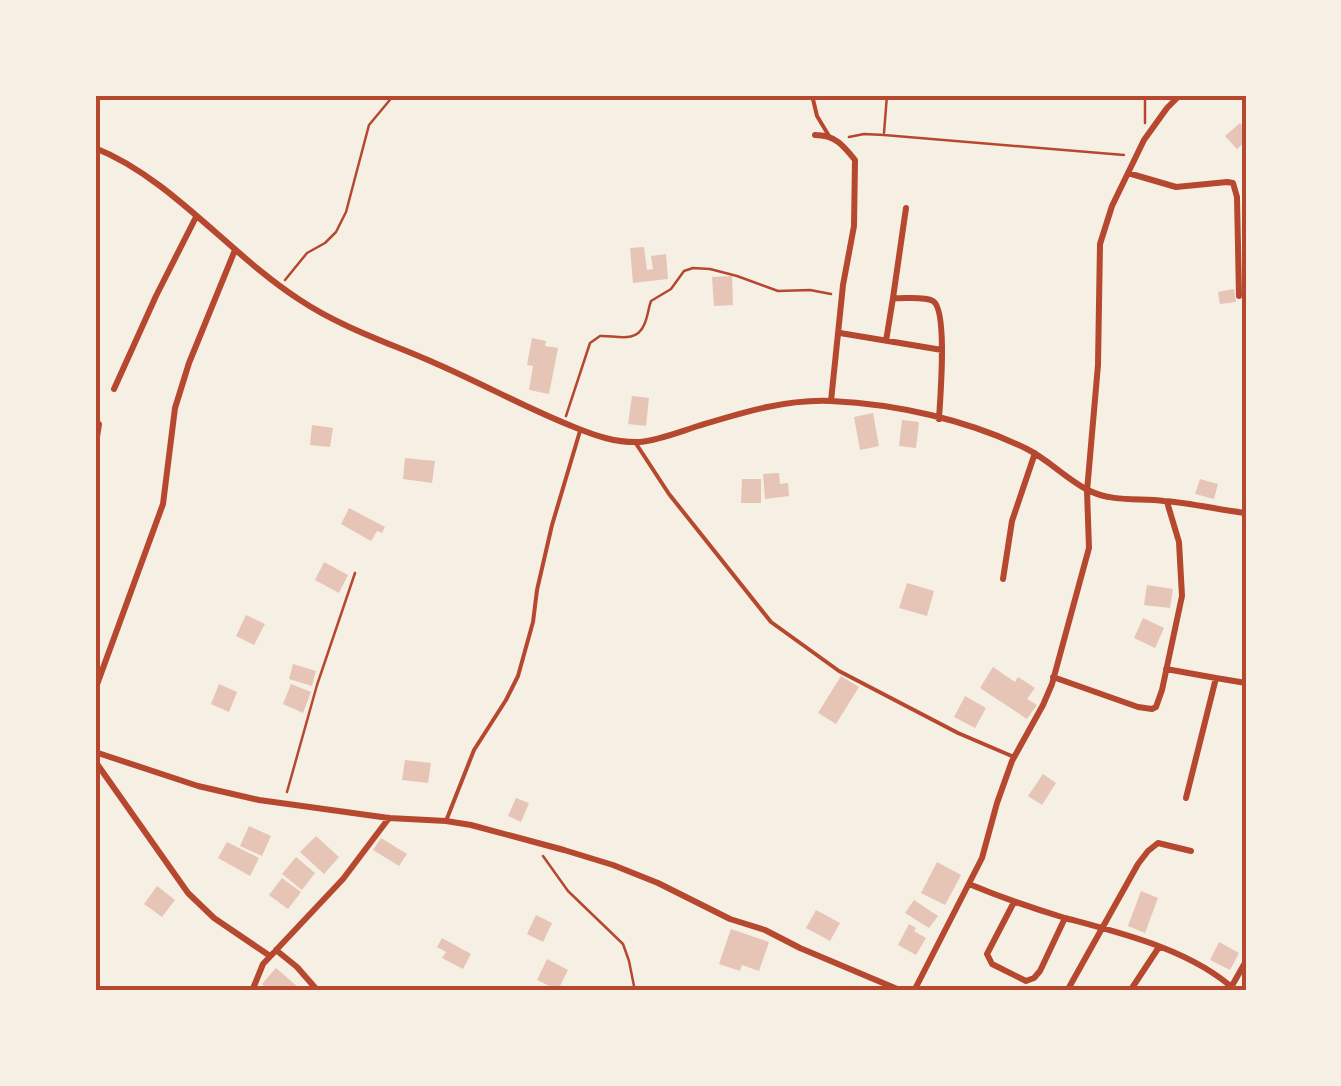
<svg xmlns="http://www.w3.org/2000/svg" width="1341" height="1086" font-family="'Roboto Condensed',sans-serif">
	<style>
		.building { fill: #e6c5b7 }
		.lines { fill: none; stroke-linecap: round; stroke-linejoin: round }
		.path { stroke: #b5482f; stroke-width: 2.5 }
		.service { stroke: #b5482f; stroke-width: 4 }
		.minor { stroke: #b5482f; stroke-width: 6 }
		.neatline { fill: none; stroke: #b5482f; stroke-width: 4 }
	</style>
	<rect width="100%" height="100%" fill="#f6efe4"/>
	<path class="building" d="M1240,123L1246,130V141L1237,149L1225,136Z
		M644,247L647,270L653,269L651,256L666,254L668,279L633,283L630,248Z
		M732,276L733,305L714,306L712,277Z
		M1234,289L1236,302L1220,304L1218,292Z
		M532,338L546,341L545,346L558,348L549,394L529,390L533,366L527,365Z
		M632,396L649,398L646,426L628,424Z
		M873,413L879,446L860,450L854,417Z
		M902,420L919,422L916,448L899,446Z
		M312,425L333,428L330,447L310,445Z
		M405,458L435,461L432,483L403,479Z
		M779,473L780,484L788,483L789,496L765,499L763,474Z
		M742,479H761V503H741Z
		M1200,479L1218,484L1214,499L1195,494Z
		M349,508L385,527L382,533L377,531L371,541L341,524Z
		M324,562L348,575L339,593L315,580Z
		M907,583L934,591L927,616L899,608Z
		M1147,585L1173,589L1170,608L1144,605Z
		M246,615L265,624L254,645L236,636Z
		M1143,618L1164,628L1155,648L1134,638Z
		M293,664L316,671L312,686L289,679Z
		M993,667L1015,682L1018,677L1035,688L1027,699L1037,705L1027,719L980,688Z
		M841,676L859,687L836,724L818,713Z
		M219,684L237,692L229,712L211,704Z
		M291,684L311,692L303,713L283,704Z
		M965,696L986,708L975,728L954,717Z
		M405,760L431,763L428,783L402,780Z
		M1043,774L1056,783L1042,805L1028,796Z
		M516,798L529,803L521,822L508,816Z
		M249,826L271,836L262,856L240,846Z
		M316,836L339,857L324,874L300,852Z
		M381,838L407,854L399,866L373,850Z
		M227,842L259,858L250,876L218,858Z
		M296,857L315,873L302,890L282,874Z
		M937,862L961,875L945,905L921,893Z
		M282,878L301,892L288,909L269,895Z
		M157,886L175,900L162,917L144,904Z
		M1141,891L1158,898L1145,933L1128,926Z
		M914,900L938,916L929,928L905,913Z
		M816,910L840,923L830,941L806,928Z
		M536,915L552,923L543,942L527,934Z
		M909,924L916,928L914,931L926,938L916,955L898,945Z
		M731,929L769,942L759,971L742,965L740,971L719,964Z
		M442,938L471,954L463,969L442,958L446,952L437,947Z
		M1219,942L1239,953L1230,970L1210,960Z
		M547,959L568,970L558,990L537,980Z
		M276,968L298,987L295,991H270L262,984Z"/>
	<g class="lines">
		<path class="path" d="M1145,95V123
			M884,133L887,95
			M849,137L864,134L884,135L1124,155
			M285,280L307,253L325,243L336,232L346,212L369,125L394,95
			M566,416L590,343L600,336C615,335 636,344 644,325C648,317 648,309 651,301L671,289L684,271L693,268L710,269L737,276L778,291L810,290L831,294
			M287,792L317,685L355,573
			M543,856L568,891L623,944L629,961L635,991"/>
		<path class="service" d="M812,95L817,116L829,136
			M635,442L669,494L771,622L839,671L958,733L1014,757
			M446,821L474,750L506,700L518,676L533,622L537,590L552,525L580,431"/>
		<path class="minor" d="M815,135C835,135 843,145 855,160L854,226L843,285L831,401
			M95,148C171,178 231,256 300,300C342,328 392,344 437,364C483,384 528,409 574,427C596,436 616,443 640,442C659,440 679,432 698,426C741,413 785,399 831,401C897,404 968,420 1027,449C1049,460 1070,482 1090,491C1112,502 1140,498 1164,501C1192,503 1219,510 1246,513
			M1128,173L1176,187L1227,182L1233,183L1237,197L1239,296
			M893,298L906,208
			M840,333L942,350
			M886,341L893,298C903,299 924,296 933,301C948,310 940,400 939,419
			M114,389L156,296L196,217
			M95,420L99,424L95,450
			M1003,579L1012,521L1035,453
			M1166,669L1216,678L1186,798
			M1053,677L1138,707L1152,709L1156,707L1162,690L1182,596L1179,542L1167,502
			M1216,678L1246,683
			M95,690L163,504L175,408L189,363L235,250
			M95,752L198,786L259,800L389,818L446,821L471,825L564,850L613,865L658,883L730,919L765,930L800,948L902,991
			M95,761L188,893L214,918L270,956
			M969,884C1000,897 1032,908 1065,918C1121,933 1192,950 1236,991
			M1014,902L987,954L992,964L1026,981L1034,978L1040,971L1065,918
			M276,950L297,967L318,991
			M252,991L263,964L343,879L389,818
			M914,991L982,858L997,803L1012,761L1043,705L1052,684L1089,548L1087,491L1098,365L1100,244L1112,206L1144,140L1167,108L1180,95
			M1067,991L1138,864L1148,851L1158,843L1191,851
			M1130,991L1159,947
			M1229,991L1246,961"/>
	</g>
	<rect width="1341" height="1086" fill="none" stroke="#f6efe4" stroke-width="195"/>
	<rect x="98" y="98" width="1146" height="890" class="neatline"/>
</svg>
